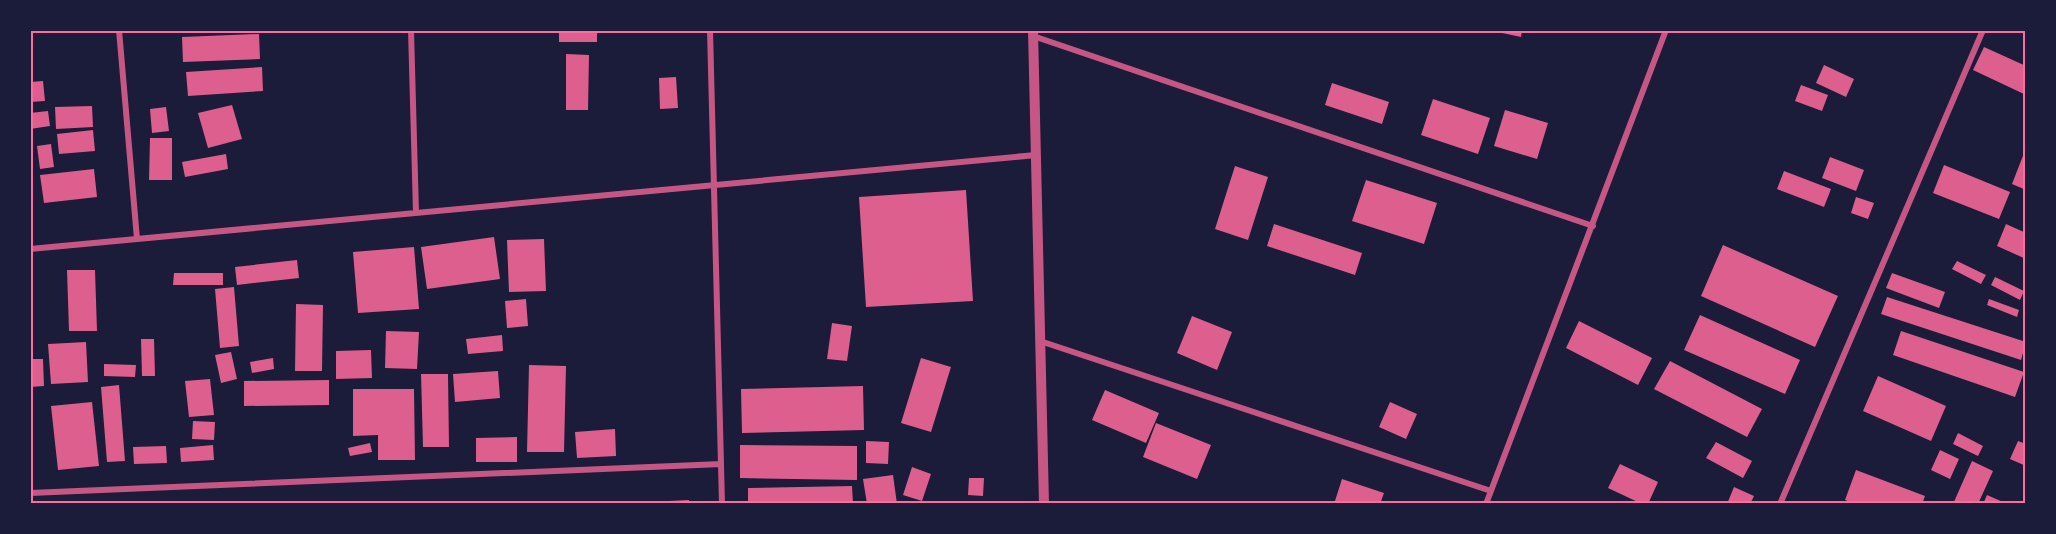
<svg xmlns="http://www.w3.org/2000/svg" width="2056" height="534" font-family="'Titillium Web',sans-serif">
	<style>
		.building { fill: #dd5f8e }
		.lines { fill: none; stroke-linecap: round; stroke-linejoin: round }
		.minor { stroke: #c65784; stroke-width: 6 }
		.tertiary { stroke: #c65784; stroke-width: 10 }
		.neatline { fill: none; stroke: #ff6b9d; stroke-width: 2 }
	</style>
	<rect width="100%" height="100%" fill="#1b1b3a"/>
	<path class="building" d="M559,30H597V42H559Z
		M1488,30H1522L1521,37Z
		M259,34L260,59L183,62L182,37Z
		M1984,47L2026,66V95L1973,70Z
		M566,54L589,55L588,110H566Z
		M1824,65L1854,79L1846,97L1816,83Z
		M262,67L263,91L188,96L186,72Z
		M676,77L678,108L660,109L659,78Z
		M43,81L45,101L30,102V82Z
		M1332,83L1389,102L1382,124L1325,105Z
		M1801,85L1828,95L1822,111L1795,101Z
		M1433,99L1490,118L1478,154L1421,135Z
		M232,105L242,139L208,148L198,113Z
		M92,106L93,127L56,129L55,107Z
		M166,107L169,131L152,133L150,109Z
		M1505,110L1548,123L1537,159L1494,146Z
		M48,111L50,126L30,129V113Z
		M93,130L95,151L59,154L57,134Z
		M150,138H172V180H149Z
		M51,144L54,167L40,169L37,146Z
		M2026,148V190L2012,184Z
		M226,154L228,169L185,177L182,162Z
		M1830,157L1864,170L1856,191L1822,178Z
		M1944,165L2010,192L1999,219L1933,193Z
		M1235,166L1268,177L1248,240L1215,229Z
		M94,169L97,197L44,203L40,175Z
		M1784,171L1831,189L1824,207L1777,189Z
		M1366,180L1437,203L1424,244L1352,221Z
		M966,190L973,301L866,307L859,197Z
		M1856,197L1874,203L1868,219L1851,213Z
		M1274,224L1362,253L1355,275L1267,246Z
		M2006,224L2026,233V259L1997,246Z
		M494,237L500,279L427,289L421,247Z
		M544,239L546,291L509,292L507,240Z
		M1723,245L1838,296L1815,347L1701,296Z
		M414,247L419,309L358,313L353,252Z
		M297,260L299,278L237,285L235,267Z
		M1957,261L1986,275L1981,284L1952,269Z
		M67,270H95L97,331H69Z
		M174,273H223V285H173Z
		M1892,273L1945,292L1939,308L1886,288Z
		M1995,277L2024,291L2020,300L1991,285Z
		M234,287L239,346L220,348L215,289Z
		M1887,297L2026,342L2021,360L1881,314Z
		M526,299L528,326L507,328L505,301Z
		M1989,299L2019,310L2017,317L1987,305Z
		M296,304L323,305L322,371H295Z
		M1700,315L1800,360L1785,394L1684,350Z
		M1192,316L1232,332L1217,370L1177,353Z
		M1579,321L1652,358L1638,385L1566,348Z
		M832,323L852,326L847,361L827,359Z
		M386,331L419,332L417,369L385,368Z
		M1901,331L2024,372L2015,397L1893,355Z
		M502,335L503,351L468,354L466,339Z
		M141,339H154L155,376H142Z
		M86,342L88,382L51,384L48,344Z
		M371,350L372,378L336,379V351Z
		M231,352L237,379L221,383L215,355Z
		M273,358L274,369L252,373L250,362Z
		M921,358L951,367L931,432L901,423Z
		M30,359H43L44,386L30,387Z
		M1670,361L1762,409L1747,437L1654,389Z
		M104,364L136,365L135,377L104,376Z
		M529,365L566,366L564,452H527Z
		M498,371L500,398L455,402L453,374Z
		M421,374H448L449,447H423Z
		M1878,376L1946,406L1931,441L1863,411Z
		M210,379L214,415L189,417L185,381Z
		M329,380V405L244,406V381Z
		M119,385L125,461L107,462L101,387Z
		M863,386L864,430L742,433L741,389Z
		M353,389H414L415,460H378V435L353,436Z
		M1105,390L1159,413L1146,443L1092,420Z
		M92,402L99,466L58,470L51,406Z
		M1390,402L1417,414L1406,439L1379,427Z
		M193,421L215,422L214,440L192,439Z
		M1156,423L1211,445L1197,479L1143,457Z
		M615,429L616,456L577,458L575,432Z
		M1958,433L1983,446L1978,456L1953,444Z
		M517,437V462H476V438Z
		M866,441L889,442L888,464L866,463Z
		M2018,441L2026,444V466L2010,459Z
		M1716,442L1752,461L1743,478L1706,458Z
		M370,443L372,452L350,456L348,448Z
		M213,445L214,460L181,462L180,448Z
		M740,445L857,446V480L740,478Z
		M166,446L167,463L134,464L133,447Z
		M1940,450L1959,459L1950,479L1931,470Z
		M1972,461L1993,471L1978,504H1953Z
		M1620,464L1658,482L1648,504H1642L1608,488Z
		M912,467L931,474L922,501L903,495Z
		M1856,470L1925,496L1922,504H1855L1845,500Z
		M893,475L897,504H867L863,479Z
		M969,478H984L983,496L968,495Z
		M1342,479L1384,493L1380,504H1334Z
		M852,486L853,504H748V488Z
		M1734,487L1754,496L1750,504H1727Z
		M1987,495L2003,502L2002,504H1983Z
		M689,500V504H669V501Z"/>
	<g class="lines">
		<path class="minor" d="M119,30L137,239
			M411,30L416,213
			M710,30L722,504
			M1033,36L1593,226
			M30,249L1036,155
			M1040,341L1491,491
			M30,493L721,464
			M1486,504L1666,30
			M1780,504L1983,30"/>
		<path class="tertiary" d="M1033,30L1044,504"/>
	</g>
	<rect width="2056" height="534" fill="none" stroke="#1b1b3a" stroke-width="63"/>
	<rect x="32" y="32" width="1992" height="470" class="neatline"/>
</svg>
